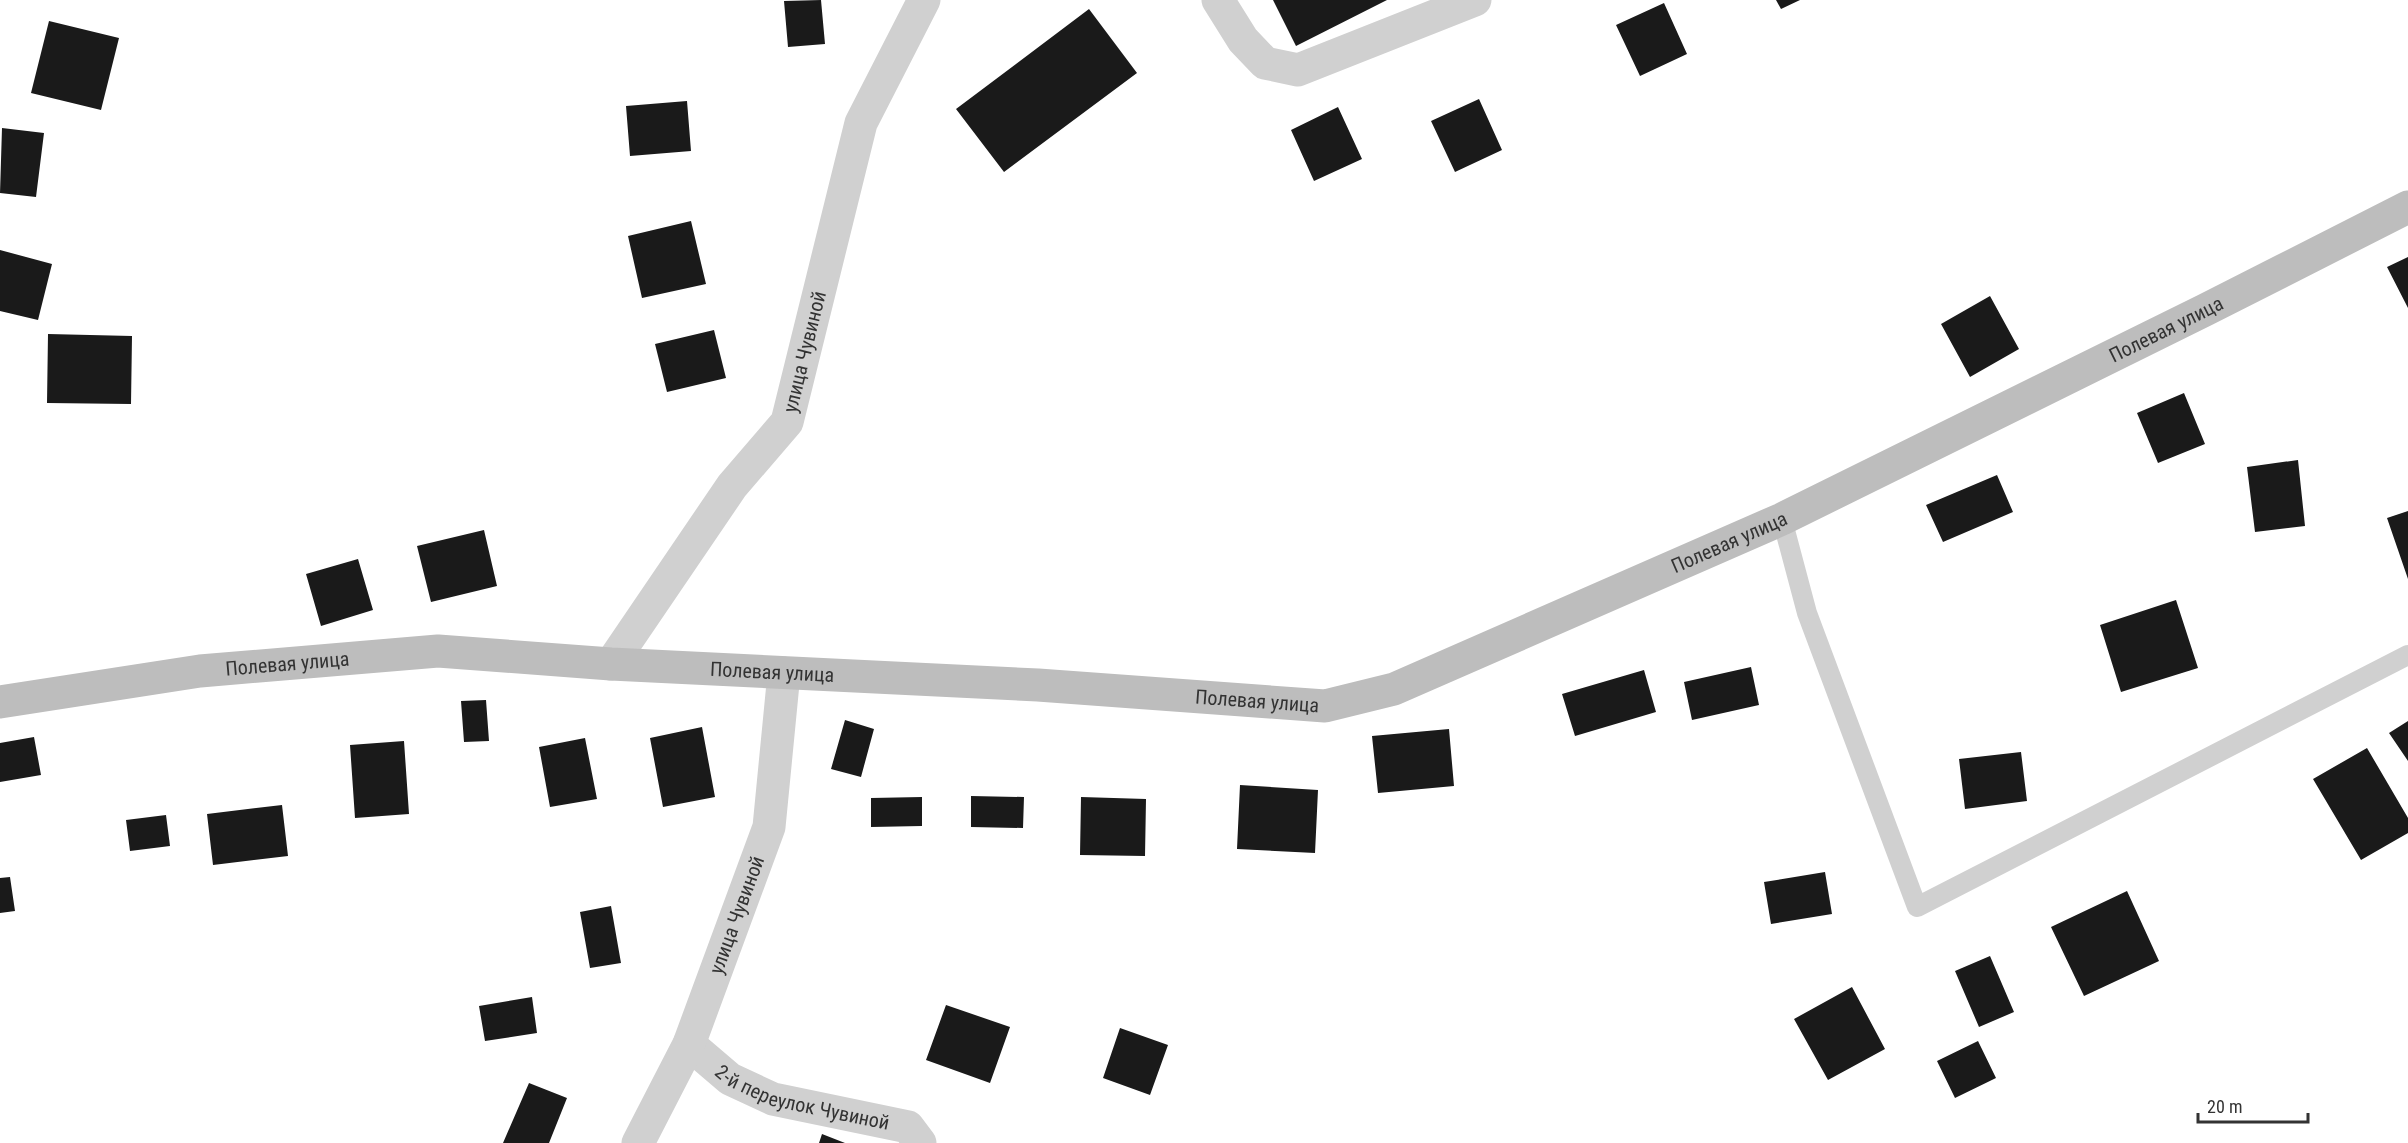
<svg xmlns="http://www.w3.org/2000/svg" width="2408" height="1143" font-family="'Roboto Condensed',sans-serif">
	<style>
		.building { fill: #1a1a1a }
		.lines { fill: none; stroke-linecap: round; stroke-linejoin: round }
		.lane { stroke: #d0d0d0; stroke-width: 20 }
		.street { stroke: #d0d0d0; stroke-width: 33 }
		.secondary { stroke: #bdbdbd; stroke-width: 33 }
		.labels { text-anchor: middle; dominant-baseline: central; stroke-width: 6; stroke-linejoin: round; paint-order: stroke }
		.street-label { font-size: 20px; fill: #333; stroke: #fff }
	</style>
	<rect width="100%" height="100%" fill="#fff"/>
	<path class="building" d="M821,0L825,44L788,47L784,1Z
		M1273,0H1387L1296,46Z
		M1776,0H1800L1781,9Z
		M1664,3L1687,54L1640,76L1616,25Z
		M1089,9L1137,73L1004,172L956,109Z
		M49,21L119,38L101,110L31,93Z
		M1479,99L1502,150L1455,172L1431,121Z
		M687,101L691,151L630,156L626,106Z
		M1338,107L1362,159L1314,181L1291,130Z
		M2,128L44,133L36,197L0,193Z
		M691,221L706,284L642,298L628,236Z
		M0,250L52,264L38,320L0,311Z
		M2408,257V308L2387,267Z
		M1990,296L2019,349L1970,377L1941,324Z
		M714,330L726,378L667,392L655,344Z
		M48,334L132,336L131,404L47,403Z
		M2184,393L2205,444L2158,463L2137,413Z
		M2298,460L2305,526L2255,532L2247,467Z
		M1997,475L2013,512L1943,542L1926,505Z
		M2408,511V579L2387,518Z
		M484,530L497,586L431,602L417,546Z
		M358,559L373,610L321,626L306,574Z
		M2176,600L2198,668L2121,692L2100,625Z
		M1751,667L1759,705L1692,720L1684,682Z
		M1644,670L1656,712L1575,736L1562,694Z
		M486,700L489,741L464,742L461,701Z
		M845,720L874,729L861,777L831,769Z
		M2408,721V761L2389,733Z
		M702,727L715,797L663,807L650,738Z
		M1449,729L1454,786L1378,793L1372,736Z
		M34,737L41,775L0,782V743Z
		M585,738L597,799L550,807L539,747Z
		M404,741L409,814L355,818L350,745Z
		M2367,748L2408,818V833L2361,860L2313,779Z
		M2021,752L2027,801L1965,809L1959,759Z
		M1240,785L1318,790L1315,853L1237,849Z
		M971,796L1024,797L1023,828L971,827Z
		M922,797V826L871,827V798Z
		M1081,797L1146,799L1145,856L1080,855Z
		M282,805L288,856L213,865L207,814Z
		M166,815L170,846L130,851L126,820Z
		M1825,872L1832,914L1771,924L1764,882Z
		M10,877L15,911L0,913V878Z
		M2127,891L2159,961L2084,996L2051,927Z
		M611,906L621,963L590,968L580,912Z
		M1990,956L2014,1012L1979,1027L1955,971Z
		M1852,987L1885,1049L1828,1080L1794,1019Z
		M532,997L537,1033L485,1041L479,1006Z
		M946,1005L1010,1027L990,1083L926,1060Z
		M1120,1028L1168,1045L1150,1095L1103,1078Z
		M1978,1041L1996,1078L1955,1098L1937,1061Z
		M529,1083L567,1098L549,1143H503Z
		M822,1134L845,1143H819Z"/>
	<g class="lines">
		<path class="lane" d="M1782,519L1807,613L1917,907L2408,655"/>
		<g class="street">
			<path d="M1218,0L1243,40L1265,63L1298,70L1475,0"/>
			<path id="s1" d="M611,664L732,486L787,422L861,123L924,0"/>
			<path id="s2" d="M689,1044L730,1079L773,1099L908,1127L920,1143"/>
			<path id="s3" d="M638,1143L689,1044L769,827L784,673"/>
		</g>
		<path class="secondary" id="s4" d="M0,702L200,671L438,651L611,664L1038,685L1325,706L1394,689L1782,519L2205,310L2408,207"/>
	</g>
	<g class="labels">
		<g class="street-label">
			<text stroke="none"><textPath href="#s4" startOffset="2253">Полевая улица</textPath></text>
			<text stroke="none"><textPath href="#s1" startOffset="372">улица Чувиной</textPath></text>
			<text stroke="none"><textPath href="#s4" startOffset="1767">Полевая улица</textPath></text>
			<text stroke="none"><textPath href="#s4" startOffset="290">Полевая улица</textPath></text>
			<text stroke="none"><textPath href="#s4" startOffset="776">Полевая улица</textPath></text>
			<text stroke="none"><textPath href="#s4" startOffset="1262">Полевая улица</textPath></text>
			<text stroke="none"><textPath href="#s3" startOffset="249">улица Чувиной</textPath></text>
			<text stroke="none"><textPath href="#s2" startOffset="129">2-й переулок Чувиной</textPath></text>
		</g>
	</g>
	<path d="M2198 1113v9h110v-9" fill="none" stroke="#333333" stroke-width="3"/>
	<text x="2207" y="1113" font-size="18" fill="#333333" stroke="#ffffff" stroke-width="4.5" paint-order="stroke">20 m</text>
</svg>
